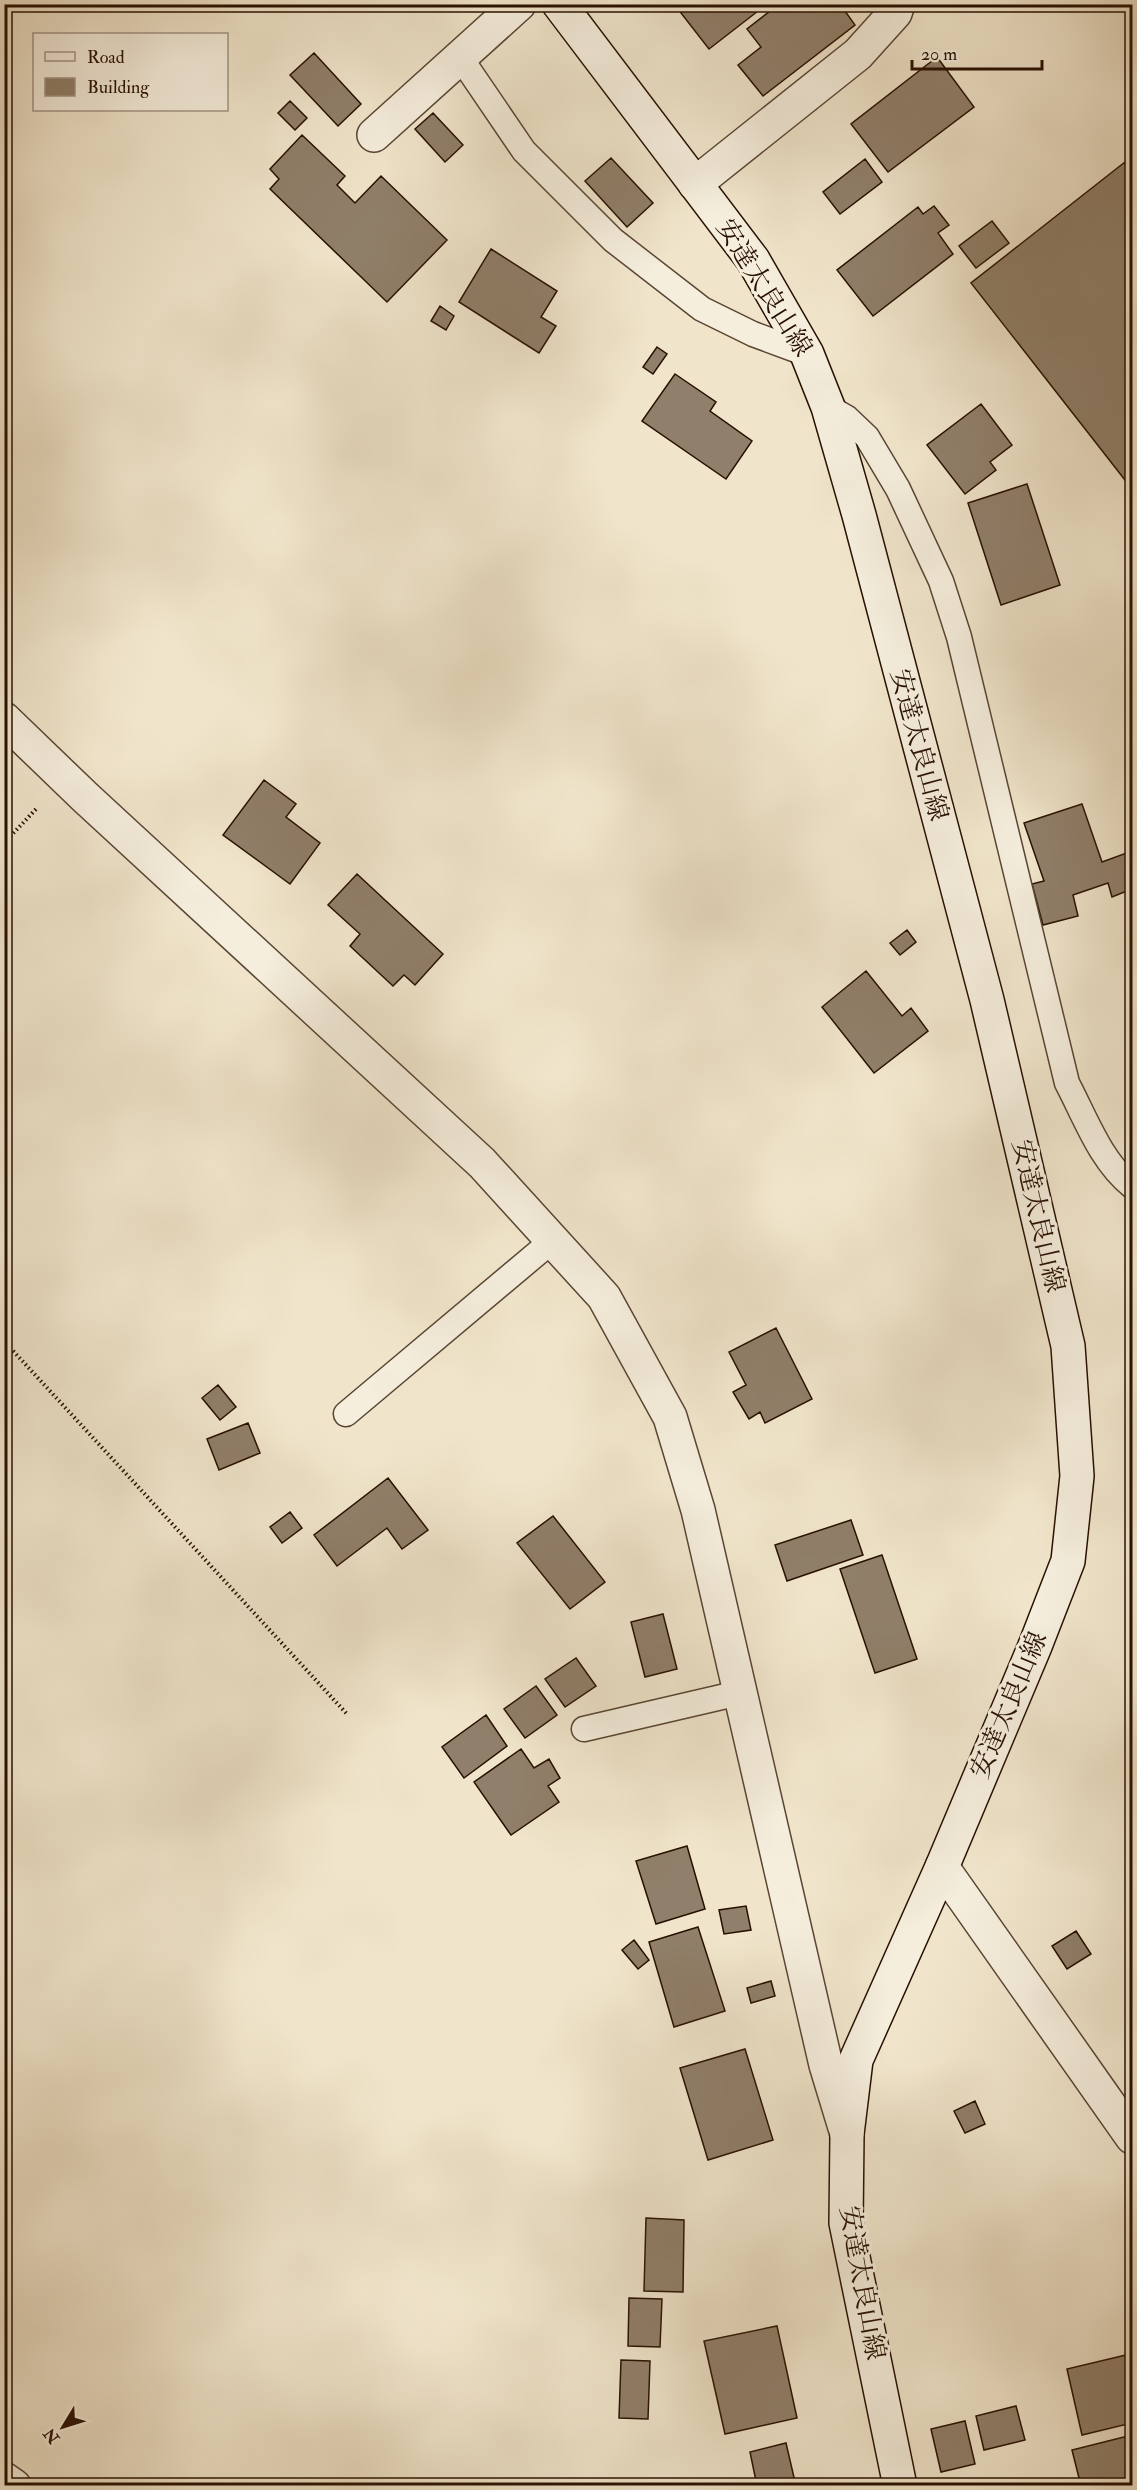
<svg xmlns="http://www.w3.org/2000/svg" width="1137" height="2490" font-family="'IM FELL Double Pica','Noto Serif JP',serif">
	<style>
		.building { fill: #907f6a; stroke: #281001; stroke-width: 1.5 }
		.lines { fill: none; stroke-linecap: round; stroke-linejoin: round }
		.service-casing { stroke: #5a4534; stroke-width: 27 }
		.minor-casing { stroke: #5a4534; stroke-width: 36 }
		.tertiary-casing { stroke: #5a4534; stroke-width: 36 }
		.secondary-casing { stroke: #281001; stroke-width: 36 }
		.path { stroke: #281001; stroke-width: 4; stroke-dasharray: 1.5 3; stroke-linecap: butt }
		.service { stroke: #f5eedd; stroke-width: 24 }
		.minor { stroke: #f5eedd; stroke-width: 33 }
		.tertiary { stroke: #f5eedd; stroke-width: 33 }
		.secondary { stroke: #f5eedd; stroke-width: 33 }
		.labels { text-anchor: middle; dominant-baseline: central; stroke-width: 6; stroke-linejoin: round; paint-order: stroke }
		.street-label { font-size: 26px; fill: #281001; stroke: #f5eedd }
	</style>
	<rect width="100%" height="100%" fill="#f0e5cb"/>
	<filter id="stains"><feTurbulence type="fractalNoise" baseFrequency=".00333" numOctaves="4"/><feColorMatrix values="0 0 0 0 .2 0 0 0 0 .09 0 0 0 0 .02 0 0 0 .5 -.17"/></filter>
	<radialGradient id="worn" r=".72"><stop offset=".6" stop-color="#630" stop-opacity="0"/><stop offset="1" stop-color="#630" stop-opacity=".3"/></radialGradient>
	<path class="building" d="M674,4H767L709,49Z
		M779,4H840L855,25L763,96L738,65L761,47L747,29Z
		M314,53L361,104L338,126L290,75Z
		M937,57L974,107L888,172L851,124Z
		M290,101L307,118L295,130L278,113Z
		M433,113L463,145L445,162L415,129Z
		M302,135L345,176L337,185L355,203L381,176L447,240L387,302L270,189L279,179L270,169Z
		M611,158L653,203L627,227L585,181Z
		M865,159L882,182L840,214L823,192Z
		M1125,162L1132,171V489L971,283Z
		M934,206L949,225L938,233L953,254L873,316L837,270L918,207L923,214Z
		M992,221L1009,243L976,268L959,246Z
		M491,249L557,291L541,317L556,326L539,353L459,302Z
		M440,306L454,316L446,330L431,321Z
		M657,347L667,354L653,374L643,367Z
		M675,374L716,402L710,411L752,441L726,479L642,421Z
		M981,404L1012,445L990,462L996,470L965,494L927,445Z
		M1027,484L1060,585L1001,605L968,503Z
		M264,780L296,804L286,817L320,843L290,884L223,835Z
		M1082,804L1102,862L1132,851V889L1112,897L1108,883L1073,895L1078,916L1043,925L1032,884L1044,881L1024,823Z
		M357,874L443,954L415,985L404,975L393,986L350,946L360,934L328,905Z
		M907,930L916,942L900,955L890,943Z
		M866,971L902,1016L911,1008L928,1031L874,1073L822,1007Z
		M776,1328L812,1399L765,1423L760,1412L749,1419L733,1392L746,1385L729,1352Z
		M218,1385L236,1407L220,1420L202,1398Z
		M248,1423L260,1453L219,1470L207,1439Z
		M388,1478L428,1530L402,1549L387,1528L337,1566L314,1535Z
		M290,1512L302,1528L282,1543L270,1527Z
		M553,1516L605,1582L570,1609L517,1543Z
		M851,1520L863,1555L787,1581L775,1545Z
		M882,1555L917,1659L875,1673L840,1569Z
		M663,1614L677,1669L645,1677L631,1622Z
		M576,1658L596,1686L565,1707L545,1679Z
		M536,1686L557,1715L525,1738L504,1709Z
		M486,1715L507,1746L464,1778L442,1747Z
		M521,1749L534,1768L549,1759L560,1778L548,1786L559,1802L511,1835L474,1782Z
		M687,1846L705,1909L656,1924L636,1861Z
		M746,1906L751,1930L724,1934L719,1910Z
		M698,1927L725,2011L674,2027L649,1942Z
		M1076,1931L1091,1954L1067,1969L1052,1946Z
		M634,1940L649,1960L638,1969L622,1950Z
		M771,1981L775,1996L751,2003L747,1988Z
		M745,2049L773,2140L708,2160L680,2068Z
		M975,2101L985,2124L965,2133L954,2111Z
		M646,2218L684,2220L683,2292L644,2291Z
		M629,2298L662,2299L660,2347L628,2346Z
		M777,2326L797,2418L725,2434L704,2341Z
		M1126,2355L1132,2381V2423L1082,2435L1067,2369Z
		M621,2360L650,2361L648,2419L619,2418Z
		M1016,2406L1025,2440L984,2450L976,2416Z
		M965,2421L975,2464L941,2472L931,2429Z
		M1132,2435V2486H1081L1072,2450Z
		M786,2443L796,2486H757L750,2452Z"/>
	<g class="lines">
		<g class="service-casing">
			<path id="service" d="M460,57L524,151L613,240L702,309L753,334L807,354
				M828,407L847,418L867,437L898,489L941,581L959,637L1067,1083C1085,1117 1101,1162 1132,1186
				M346,1414L553,1240
				M584,1729L739,1693"/>
		</g>
		<g class="minor-casing">
			<path id="minor" d="M374,135L519,4
				M695,184L858,54L895,13L898,4
				M942,1867L1132,2137
				M4,2479L14,2486"/>
		</g>
		<g class="tertiary-casing">
			<path id="tertiary" d="M4,719L85,797L482,1163L604,1297L670,1417L698,1510L826,2065L847,2134"/>
		</g>
		<g class="secondary-casing">
			<path id="secondary" d="M559,4L753,260L807,354L828,407L859,515L987,1000L1068,1346L1077,1476L1068,1561L1035,1646L942,1867L856,2060L847,2134L846,2223L900,2486"/>
		</g>
		<path class="path" d="M4,843L38,807
			M4,1341L347,1714"/>
		<use href="#service" class="service"/>
		<use href="#minor" class="minor"/>
		<use href="#tertiary" class="tertiary"/>
		<use href="#secondary" class="secondary"/>
	</g>
	<g class="labels">
		<g class="street-label">
			<text transform="translate(764 288) rotate(58)">安達太良山線</text>
			<text transform="translate(919 745) rotate(75)">安達太良山線</text>
			<text transform="translate(1038 1216) rotate(77)">安達太良山線</text>
			<text transform="translate(1009 1705) rotate(-67)">安達太良山線</text>
			<text transform="translate(862 2283) rotate(80)">安達太良山線</text>
		</g>
	</g>
	<rect width="1137" height="2490" fill="none" stroke="#f0e5cb" stroke-width="24"/>
	<rect x="6" y="6" width="1125" height="2478" fill="none" stroke="#281001" stroke-width="3"/>
	<rect x="12" y="12" width="1113" height="2466" fill="none" stroke="#281001" stroke-width="1.5"/>
	<rect x="33" y="33" width="195" height="78" fill="#f5eedd" stroke="#a39585" stroke-width="1.5"/>
	<rect x="45" y="52" width="30" height="9" fill="#f5eedd" stroke="#a39585" stroke-width="1.5"/>
	<text x="87" y="63" font-size="18" fill="#281001">Road</text>
	<rect x="45" y="78" width="30" height="18" fill="#907f6a" stroke="#a39585" stroke-width="1.5"/>
	<text x="87" y="93" font-size="18" fill="#281001">Building</text>
	<g transform="translate(63 2427) rotate(232)" stroke="#f5eedd" stroke-width="4.5" paint-order="stroke">
	<path d="M0-4.5L10 22L0 15L-10 22Z" fill="#281001"/>
	<text y="-9" font-size="16" font-weight="bold" text-anchor="middle" fill="#281001">N</text>
	</g>
	<path d="M912 60v9h130v-9" fill="none" stroke="#281001" stroke-width="3"/>
	<text x="921" y="60" font-size="18" fill="#281001" stroke="#f5eedd" stroke-width="4.5" paint-order="stroke">20 m</text>
	<rect width="100%" height="100%" filter="url(#stains)"/>
	<rect width="100%" height="100%" fill="url(#worn)"/>
</svg>
